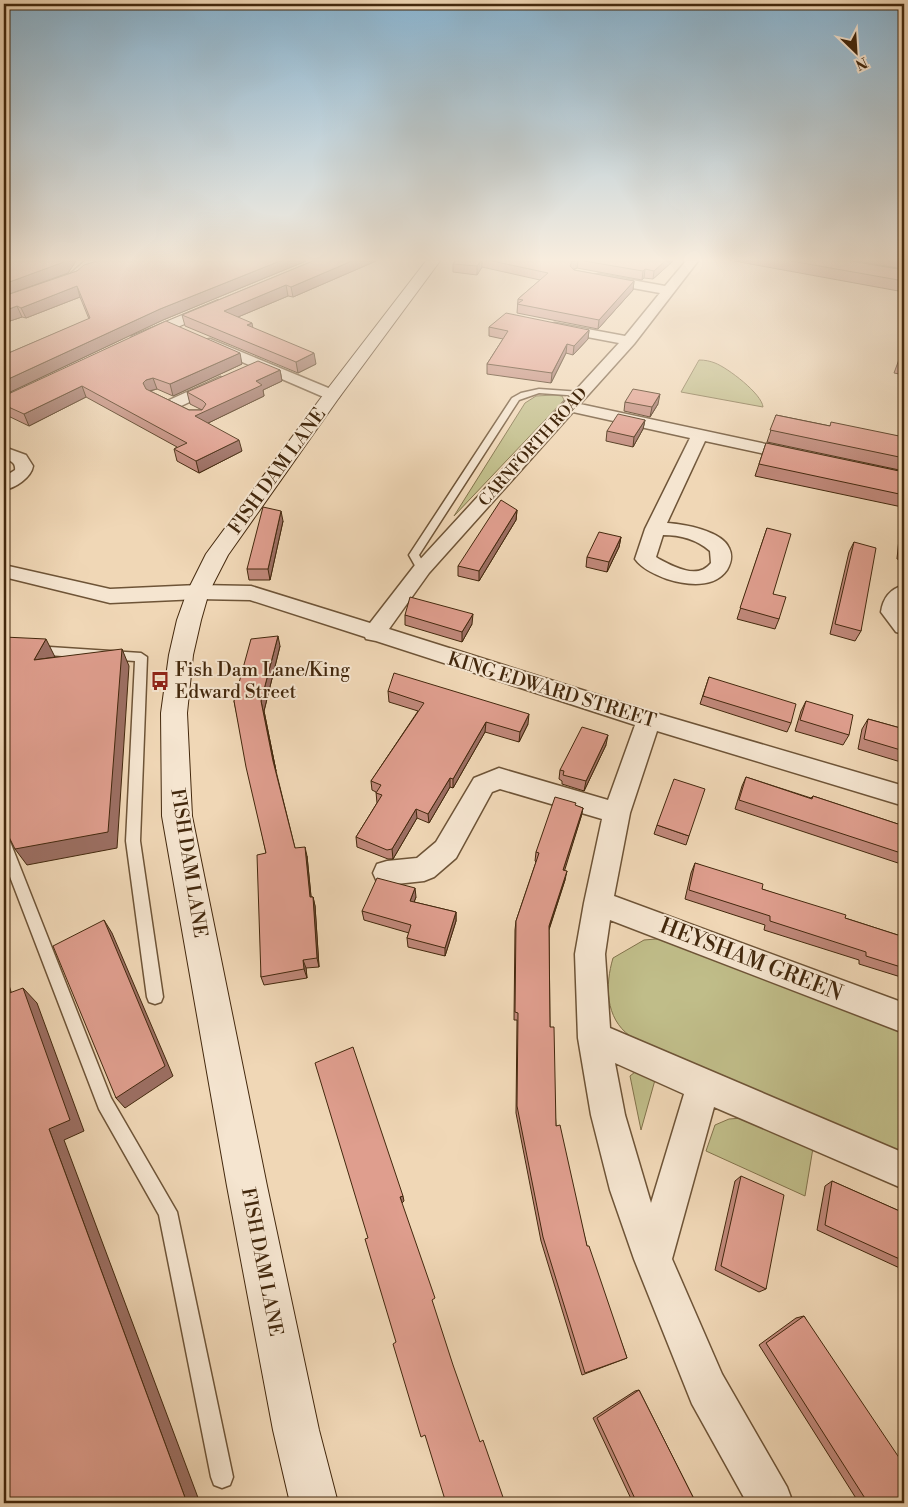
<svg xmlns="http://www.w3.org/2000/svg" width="908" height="1507" font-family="'Libre Bodoni',serif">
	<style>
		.green { fill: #c0bd89; stroke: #82724b }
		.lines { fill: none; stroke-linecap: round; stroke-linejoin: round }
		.lane-casing { stroke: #6e5437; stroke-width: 3 }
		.street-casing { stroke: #6e5437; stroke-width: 3 }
		.secondary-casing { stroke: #43280d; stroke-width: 2 }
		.lane { fill: #f5e5d0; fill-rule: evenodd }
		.street { fill: #f5e5d0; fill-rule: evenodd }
		.secondary { fill: #f5e5d0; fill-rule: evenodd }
		.wall { fill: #c0887a; stroke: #43280d }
		.shaded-wall { fill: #9c6f63; stroke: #43280d }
		.building { fill: #df9e8e; stroke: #43280d }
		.labels { text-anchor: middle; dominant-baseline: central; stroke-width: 4; stroke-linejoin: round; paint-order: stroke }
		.far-street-label { font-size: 16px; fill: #43280d; stroke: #f5e5d0 }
		.street-label { font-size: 19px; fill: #43280d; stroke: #f5e5d0 }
		.poi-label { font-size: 19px; fill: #43280d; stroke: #f5e5d0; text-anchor: start }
		.near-street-label { font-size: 22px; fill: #43280d; stroke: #f5e5d0 }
	</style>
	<rect width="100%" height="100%" fill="#f0d7b6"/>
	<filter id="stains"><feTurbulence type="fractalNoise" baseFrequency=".004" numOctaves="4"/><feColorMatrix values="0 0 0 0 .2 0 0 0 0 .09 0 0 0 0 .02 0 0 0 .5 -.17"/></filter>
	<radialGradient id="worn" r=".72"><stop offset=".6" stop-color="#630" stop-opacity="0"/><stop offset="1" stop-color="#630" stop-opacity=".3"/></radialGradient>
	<path class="green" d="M699,360C705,360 710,361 715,363C728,368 762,394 763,407L681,392Z
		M554,395L562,396L564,400L454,516L525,403L536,396Z
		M668,938L904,1031V1155L664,1056C653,1050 640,1044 630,1036C605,1018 605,985 613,958L644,940Z
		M635,1072L655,1080L641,1130L630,1076Z
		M743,1118L813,1148L805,1196L706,1151L715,1125L729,1119Z"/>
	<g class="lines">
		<g class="lane-casing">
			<path id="lane" d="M539,389L581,392L585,394L581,396L539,393L519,400L419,555L427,569L422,572L418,571L409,555L512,398L521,393Z
				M4,644L141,653L147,657L140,841L163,997L161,1002L155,1004L149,1002L147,997L126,841L135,661L4,652Z
				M4,838L9,840L11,844L111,1098L177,1212L233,1477L230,1485L222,1488L214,1485L211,1477L159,1215L99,1109L4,861Z"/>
		</g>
		<g class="street-casing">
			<path id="street" d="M85,261H98L80,280L4,306V298L70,274Z
				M686,261H698L634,344L580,404L803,452L806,456L803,460L797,461L705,441L667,523C684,524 722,531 729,548C733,556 731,563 727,570C714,589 686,585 667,579C656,575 642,569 635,559L645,529L690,438L573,412L429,573L389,629L652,712L904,786V806L657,731L630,813L614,896L904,1003V1033L610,920L605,954L610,1028L904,1153V1189L714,1107L672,1259L722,1374L787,1487L793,1503H747L692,1404L634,1259L610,1190L591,1115L578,1038L575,954L584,903L602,819L500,789L492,792L456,858L434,877L424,881L387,885L377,882L373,873L377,864L387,861L417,858L436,842L474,778L499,768L608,800L635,725L376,641L366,639L365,637L250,600L198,599L110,603L4,577V565L110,589L198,585L251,586L370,623L415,565L619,343L550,330L548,327L550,324L555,323L625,336L660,293L594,281L593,278L594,275L599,274L665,286ZM663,535C681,535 696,539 710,551L711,563C698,580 674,567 659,559L656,557ZM615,1063L684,1094L651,1203L625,1115Z
				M210,339L338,392L340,395L338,398H326L205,346L203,343L205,340Z
				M220,377L225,379L228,382L225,385L179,407H167L165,404L167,401Z
				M4,447L26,455L33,466C31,478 15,488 4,490V477L15,470C16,462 10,461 4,458Z
				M904,585V634L896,632L881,612C883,598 890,589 904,585Z"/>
		</g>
		<g class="secondary-casing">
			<path id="secondary" d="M426,261H440L338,399L228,555L209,592L201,620L193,655L187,713L192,816L267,1186L319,1430L338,1503H290L273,1430L227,1186L162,816L161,713L169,655L177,620L187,592L206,554L326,391Z
				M218,300L223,301L225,304L223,307L144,342H132L130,339L132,336Z"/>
		</g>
		<use href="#lane" class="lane"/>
		<use href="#street" class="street"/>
		<use href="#secondary" class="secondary"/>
	</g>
	<path class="wall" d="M4,261H76L68,273L10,294L77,271L97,261H306L163,320L4,395V355L89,319L80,297L26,318L22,317L4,323Z
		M313,261H376L293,297L288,296L238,317L253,328L316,364L298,373L185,326L182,315Z
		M454,261H673L653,279L644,278L642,280L577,268L573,270L634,281L633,290L598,329L517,313L518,299L540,280L482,267L477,275L453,272V264L455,261Z
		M734,261H851L904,270V292Z
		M855,261H904V269Z
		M489,327L589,330L588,339L573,355L566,353L551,383L487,374V364L503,339L489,336Z
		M904,346V375L894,373Z
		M242,364L173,396L157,389L150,391L189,410H202L190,404L187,392L280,370L282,381L263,390L264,396L208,423L242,451L199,473L177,461L174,449L177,447L86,397L29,426L4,414V396Z
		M625,402L658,404L650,417L624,411Z
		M776,415L830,426L904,437V471L767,442Z
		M645,420L643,429L633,447L606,441L607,431Z
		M766,443L904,472V561L897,559L902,507L755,476Z
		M517,510L516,520L479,581L458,576V566Z
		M283,521L270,580H249L247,569Z
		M767,528L773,594L779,619L775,629L737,619Z
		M621,537L619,547L607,572L586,567L587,557Z
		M854,542L861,631L855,641L830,634L849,552Z
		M405,615L472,624L462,642L405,625Z
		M280,646L264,711L276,771L295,848L307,856L311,897H313L315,906L319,967L306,968L307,978L264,985L261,977L266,853L234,701Z
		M709,677L791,723L787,732L700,704Z
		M388,691L528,724L519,742L485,732L453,788L450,787L429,823L417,818L393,859H388L357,847L356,837L377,803L376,792L372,790L371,781L418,711L389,702Z
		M806,701L849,735L843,745L795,731L801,711Z
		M868,719L904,729V763L858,749L862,729Z
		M606,745L584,791L562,784V781L559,779L560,770Z
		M746,777L811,798L813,796L904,826V865L735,809L742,786Z
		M576,806L583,808L581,817L564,870L565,880L549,930L550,1027L556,1126L587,1246L627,1358L582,1375L541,1241L516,1113L517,1020H514L515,930L516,921L536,862L535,861L536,852Z
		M657,825L689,836L686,845L654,834Z
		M695,863L762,889L845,918L904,937V978L859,964V960L764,930L765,925L685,899L691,873Z
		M416,897L414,902L456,912V921L445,956L408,947L407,938L409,933L364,920L362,911Z
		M741,1176L766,1289L759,1292L715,1270L735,1181Z
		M832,1181L904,1213V1270L817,1230L825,1186Z
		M804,1316L904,1503H859L759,1345L796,1318Z
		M639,1390L696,1503H633L593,1418L635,1391Z"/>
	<path class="shaded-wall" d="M66,261H76L68,273L4,296V284Z
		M280,261H306L163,320L4,395V381L160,309Z
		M352,261H376L293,297L291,287Z
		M481,261H482V267L477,275V266Z
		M572,261H578L577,268L571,270L570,266Z
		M665,261H673L653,279L654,271Z
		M645,269L644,278L642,280L643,271Z
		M634,281L633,290L598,329L599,320Z
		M286,285L288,296L226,322L224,311Z
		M77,286L80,297L26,318L21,308Z
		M17,306L22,317L4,323V311Z
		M252,323L254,334L247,325Z
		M589,330L588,339L573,355L574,346Z
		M567,344L566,353L551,383L552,373Z
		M240,353L242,364L173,396L170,384Z
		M314,353L316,364L298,373L296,362Z
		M280,370L282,381L263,390L264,396L198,428L195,416L256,381Z
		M153,378L157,389L149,391L146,395L143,383L146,380Z
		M82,386L86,397L29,426L24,414Z
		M660,394L658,404L650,417L652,407Z
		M645,420L643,429L633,447L634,437Z
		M239,440L242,451L199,473L196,461Z
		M517,510L516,520L479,581V571Z
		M281,511L283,521L270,580L268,569Z
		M621,537L619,547L607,572L609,562Z
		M473,614L472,624L462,642V632Z
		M278,636L280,646L264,711L276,771L261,701Z
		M46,639L55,657L34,660Z
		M122,649L129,666L117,848L27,865L15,849Z
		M529,714L528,724L519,742L520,732Z
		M486,722L485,732L453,788V779Z
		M608,735L606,745L584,791L586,781Z
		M450,778V787L429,823L428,814Z
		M583,808L581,817L562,879L563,870Z
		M416,809L417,818L393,859L392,849Z
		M305,847L307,856L312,906L310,897Z
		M567,871L565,880L547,935L549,926Z
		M415,888L416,897L411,910L410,901Z
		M313,897L315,906L319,967L317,958Z
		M456,912V921L445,956V948Z
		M104,920L112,933L173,1076L125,1108L116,1098Z
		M303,960L306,968L307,978L304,969Z
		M4,969L17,1011L4,999Z
		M23,988L37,1003L84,1131L64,1140L200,1503H187L49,1129Z
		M403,1196L404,1201L402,1203L400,1197Z"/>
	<path class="building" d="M4,261H66L64,262L4,284Z
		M97,261H280L160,309L4,381V355L90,318L77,286L21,308L17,306L4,311V296L77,271L84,265Z
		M313,261H352L291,287L286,285L224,311L252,323L247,325L314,353L296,362L182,315Z
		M455,261H481L477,266L453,264Z
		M492,261H575H572L570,266L574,270L634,281L599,320L517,304L523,300L518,299L548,273Z
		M584,261H665L654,271L645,269L643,271Z
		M791,261H851L904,270V281Z
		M506,313L589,330L574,346L567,344L552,373L487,364L508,331L489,327Z
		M166,321L240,353L170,384L153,378L146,380L143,383L146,389L189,410H202L206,404L203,401L187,392L258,361L280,370L256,381L262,385L195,416L239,440L196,461L174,449L187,443L82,386L24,414L4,405V396Z
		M904,347V363L899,362Z
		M633,389L660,394L652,407L625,402Z
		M618,414L645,420L634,437L607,431Z
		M776,415L830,426L831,422L904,437V458L770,430Z
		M766,443L904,472V495L759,464Z
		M501,500L517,510L479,571L458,566Z
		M263,507L281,511L268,569H247Z
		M767,528L791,534L773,594L786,597L779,619L740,608Z
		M904,531V548H903Z
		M599,532L621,537L609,562L587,557Z
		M854,542L876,548L861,631L835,624Z
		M410,597L473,614L462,632L405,615Z
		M278,636L261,701L273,761L295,848L305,847L310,897H313L317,958L303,960L304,969L261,977L257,855L266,853L246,767L234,701L251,639Z
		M4,637L46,639L34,660L122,649L108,832L15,849L4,827Z
		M394,673L529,714L520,732L486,722L453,779L450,778L428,814L416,809L392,849L387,850L356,837L382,795L376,793L381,785L371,781L424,703L388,691Z
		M709,677L796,704L791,723L703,696Z
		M806,701L853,715L849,735L800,720Z
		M868,719L904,729V751L864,739Z
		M582,727L608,735L586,781L563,775L564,771L560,770Z
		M746,777L812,799L813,796L904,826V854L739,800Z
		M674,779L705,789L689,836L657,825Z
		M555,797L576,803L575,805L583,808L563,870L567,871L549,926L550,1027H554L556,1126L560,1125L587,1246H589L627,1358L585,1373L543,1237L517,1106L518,1013L515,1012L516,921L539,853L536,852Z
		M695,863L763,884L762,889L846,915L845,918L904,937V968L866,956V952L770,921V916L689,890Z
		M377,878L415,888L410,901L456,912L445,948L407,938L411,925L362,911Z
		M104,920L165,1066L116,1098L53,946Z
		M23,988L70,1120L49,1129L187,1503H4V995Z
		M353,1047L403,1196L400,1197L435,1298L432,1300L453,1365L480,1442L483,1440L505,1503H446L425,1435L421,1437L393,1344L396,1342L365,1239L368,1238L315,1063Z
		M741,1176L784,1195L766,1289L721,1266Z
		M832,1181L904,1213V1261L825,1225Z
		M804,1316L904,1465V1503H868L766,1343Z
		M639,1390L696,1503H637L597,1418Z"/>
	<linearGradient id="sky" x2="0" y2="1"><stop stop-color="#89b6d4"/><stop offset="0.55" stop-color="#f8edde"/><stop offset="1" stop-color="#f8edde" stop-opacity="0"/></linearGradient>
	<rect width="908" height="472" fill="url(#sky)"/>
	<defs>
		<g id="bus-bare" transform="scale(1.5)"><path d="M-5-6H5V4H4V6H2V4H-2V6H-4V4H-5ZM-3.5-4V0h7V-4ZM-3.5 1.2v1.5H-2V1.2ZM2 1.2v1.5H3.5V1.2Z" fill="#8f2418" stroke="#f5e5d0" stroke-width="2.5" paint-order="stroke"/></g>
	</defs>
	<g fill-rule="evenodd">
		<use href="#bus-bare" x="160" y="681"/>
	</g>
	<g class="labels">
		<g class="far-street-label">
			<text transform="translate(533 447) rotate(-48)">CARNFORTH ROAD</text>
		</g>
		<g class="street-label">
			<text transform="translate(277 471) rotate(-54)">FISH DAM LANE</text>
			<text transform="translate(552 690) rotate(17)">KING EDWARD STREET</text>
			<text transform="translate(189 863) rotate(81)">FISH DAM LANE</text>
			<text transform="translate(262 1262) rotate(79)">FISH DAM LANE</text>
		</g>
		<g class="poi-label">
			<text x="175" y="670">Fish Dam Lane/King<tspan x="175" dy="22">Edward Street</tspan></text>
		</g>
		<g class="near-street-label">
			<text transform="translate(751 960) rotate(21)">HEYSHAM GREEN</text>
		</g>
	</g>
	<rect width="908" height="1507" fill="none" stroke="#f0d7b6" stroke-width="20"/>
	<rect x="5" y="5" width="898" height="1497" fill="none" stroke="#43280d" stroke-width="2.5"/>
	<rect x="10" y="10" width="888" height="1487" fill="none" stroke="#43280d"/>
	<g transform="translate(856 52) rotate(155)" stroke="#f5e5d0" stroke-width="4" paint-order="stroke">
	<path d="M0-4L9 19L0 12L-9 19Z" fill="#43280d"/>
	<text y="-8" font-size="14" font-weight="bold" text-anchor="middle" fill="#43280d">N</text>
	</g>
	<rect width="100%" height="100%" filter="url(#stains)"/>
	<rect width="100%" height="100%" fill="url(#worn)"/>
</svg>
